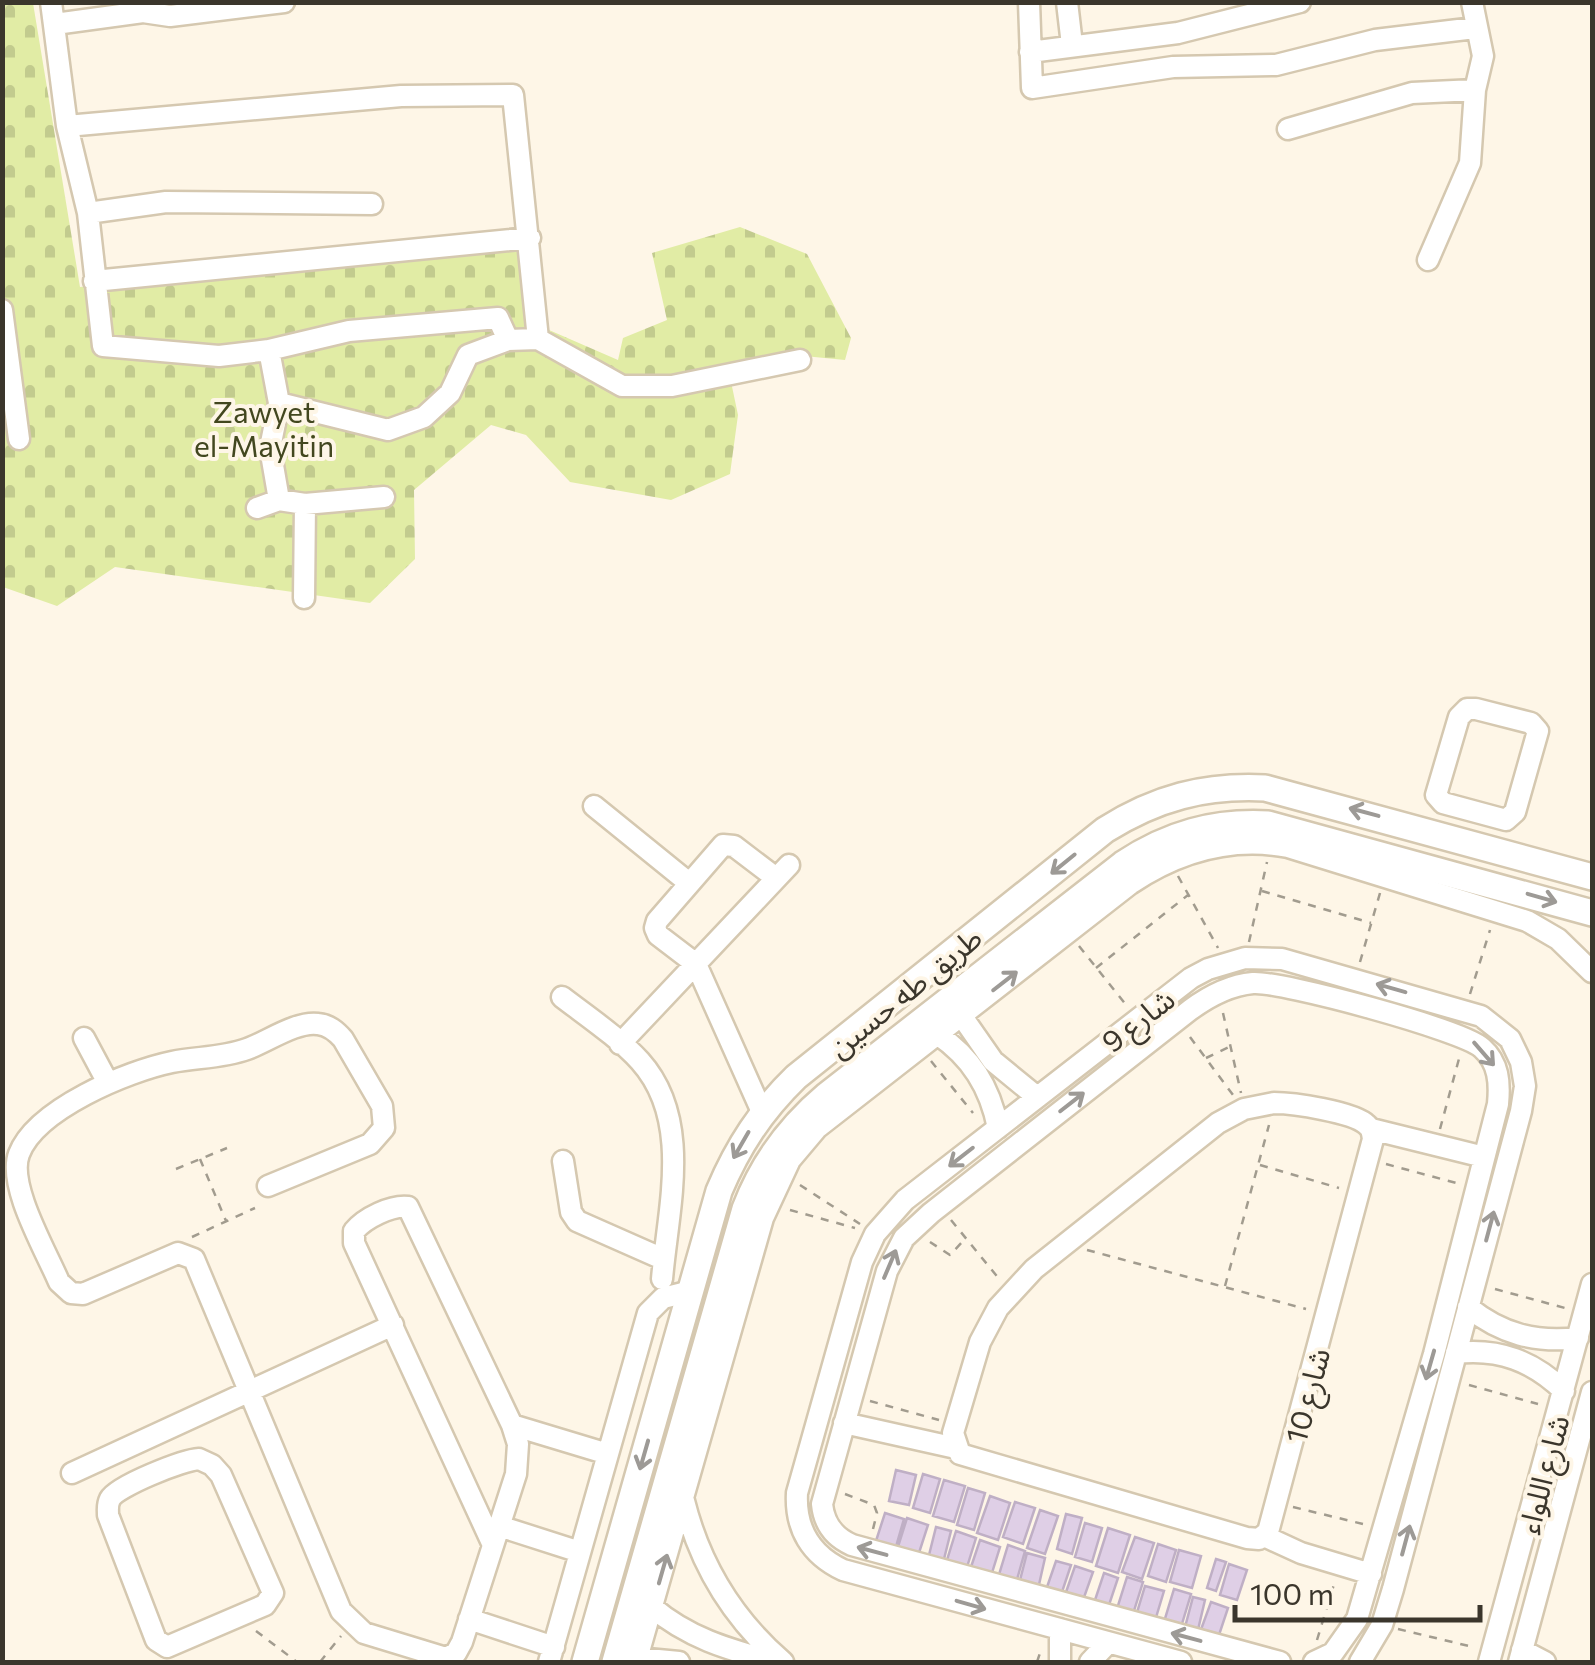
<svg xmlns="http://www.w3.org/2000/svg" width="1595" height="1665" font-family="Commissioner,'Noto Sans Arabic',sans-serif">
	<style>
		.cemetery { fill: url(#cemetery-stones) }
		.building { fill: #dfcfe6; stroke: #bfafc5; stroke-width: 2.5 }
		.lines { fill: none; stroke-linecap: round; stroke-linejoin: round }
		.minor-casing { stroke: #d5c8b0; stroke-width: 25 }
		.major-casing { stroke: #d5c8b0; stroke-width: 30 }
		.path { stroke: #a29c8f; stroke-width: 2.5; stroke-dasharray: 8 8; stroke-linecap: butt }
		.minor { stroke: #fff; stroke-width: 20 }
		.major { stroke: #fff; stroke-width: 25 }
		.oneway { stroke: #9d9a96 }
		.labels { text-anchor: middle; dominant-baseline: central; stroke-width: 8; stroke-linejoin: round; paint-order: stroke }
		.park-label { font-size: 30px; fill: #42471f; stroke: #fef6e7 }
		.street-label { font-size: 30px; fill: #3b362c; stroke: #fef6e7 }
	</style>
	<defs>
		<pattern id="cemetery-stones" width="16" height="16" patternUnits="userSpaceOnUse" patternTransform="scale(2.5)"><rect width="16" height="16" fill="#e1eca5"/><path d="M2 7V4a2 2 0 0 1 4 0v3zM10 15v-3a2 2 0 0 1 4 0v3z" fill="#c2cb8e"/></pattern>
	</defs>
	<rect width="100%" height="100%" fill="#fef6e7"/>
	<path class="cemetery" d="M3,3H33L80,287L528,240L526,320L618,360L623,338L667,320L652,253L740,227L807,254L851,338L845,360L804,356L730,377L738,415L730,474L671,500L570,482L526,435L491,425L414,490L415,559L370,603L115,567L57,606L3,587Z"/>
	<path class="building" d="M896,1470L916,1475L909,1505L889,1501Z
		M923,1474L940,1479L930,1513L913,1508Z
		M944,1480L965,1486L954,1522L933,1516Z
		M968,1488L985,1493L974,1530L957,1525Z
		M990,1496L1010,1503L998,1540L977,1533Z
		M1015,1502L1035,1508L1023,1544L1003,1537Z
		M1040,1510L1058,1516L1045,1554L1027,1548Z
		M885,1513L904,1519L895,1550L875,1544Z
		M1066,1514L1082,1518L1072,1554L1057,1549Z
		M907,1518L928,1525L918,1556L897,1550Z
		M1085,1523L1102,1528L1092,1562L1075,1557Z
		M936,1527L951,1531L943,1563L928,1559Z
		M1108,1528L1130,1535L1118,1573L1096,1566Z
		M956,1531L976,1538L967,1567L947,1560Z
		M1135,1537L1154,1543L1142,1579L1122,1572Z
		M980,1540L1000,1547L991,1576L970,1570Z
		M1158,1544L1176,1550L1166,1582L1148,1576Z
		M1008,1545L1025,1551L1016,1583L998,1578Z
		M1179,1550L1201,1556L1192,1588L1170,1582Z
		M1027,1553L1045,1558L1038,1589L1019,1584Z
		M1216,1559L1226,1562L1216,1591L1207,1588Z
		M1056,1561L1071,1565L1061,1595L1046,1590Z
		M1229,1564L1247,1570L1237,1600L1220,1595Z
		M1075,1566L1093,1572L1082,1603L1064,1598Z
		M1104,1573L1118,1578L1108,1608L1094,1603Z
		M1127,1577L1143,1582L1132,1617L1116,1612Z
		M1145,1586L1164,1591L1154,1624L1135,1619Z
		M1174,1589L1191,1594L1181,1627L1164,1622Z
		M1193,1597L1205,1600L1197,1634L1184,1631Z
		M1211,1602L1228,1608L1217,1641L1199,1635Z"/>
	<g class="lines">
		<g class="minor-casing">
			<path id="minor" d="M51,2L67,126L88,213L103,346L219,356L269,350L349,331L498,318L508,340
				M1029,2L1032,88L1173,67L1276,65L1375,40L1475,28
				M1067,2L1072,45
				M55,24L143,12L170,16L284,2
				M1030,52L1178,33L1300,2
				M67,126L401,96L513,95L538,339
				M1288,129L1412,93L1475,90
				M88,213L166,202L372,204
				M1428,260L1470,163L1475,90L1483,56L1472,2
				M94,281L530,238
				M2,310L19,439
				M269,350L279,403L270,448L279,500
				M279,403L388,430L424,417L450,393L468,355L508,340L538,339L622,386H672L800,360
				M257,508L279,500L305,504L384,497
				M304,598L305,504
				M1476,709L1531,723L1538,731L1515,812L1506,820L1443,803L1436,795L1459,717L1467,709Z
				M594,806L689,883
				M562,997C588,1017 618,1037 640,1061C693,1120 668,1208 662,1279
				M961,1015L993,1061L1037,1097
				M937,1034C971,1057 990,1087 998,1128
				M84,1038L108,1083
				M620,1044L789,865
				M1274,1103C1293,1103 1354,1112 1367,1125C1372,1129 1372,1133 1373,1139L1268,1532L1259,1539L1247,1538L960,1454L953,1433L980,1342L998,1308L1034,1269L1218,1123L1244,1109Z
				M762,1112L696,964L658,935L655,928L657,921L723,845L734,846L776,878
				M1371,1129L1484,1157
				M563,1161L571,1212L577,1221L663,1259
				M268,1186L370,1144L384,1128L382,1106L343,1039C336,1031 329,1025 318,1024C296,1021 267,1042 247,1049C222,1058 197,1057 172,1062C128,1071 36,1109 19,1154C7,1185 46,1251 59,1282L71,1293L83,1294L178,1253L194,1259L341,1611L364,1633L446,1658L456,1653L462,1642L516,1474L518,1444L512,1425L408,1207C391,1205 365,1218 354,1231V1243L493,1545
				M1468,1307C1501,1334 1536,1343 1578,1338
				M1456,1353C1499,1348 1533,1361 1564,1391
				M844,1423L956,1448
				M512,1425L608,1454
				M199,1459L212,1465L221,1475L273,1593L265,1605L167,1647L156,1640L108,1515C108,1508 107,1505 110,1499C117,1486 183,1460 199,1459Z
				M72,1473L393,1325
				M684,1501C700,1565 733,1619 783,1662
				M499,1526L580,1552
				M1264,1536L1301,1553L1371,1574
				M652,1607C688,1638 728,1649 774,1662
				M469,1619L554,1647
				M1522,1650L1545,1662
				M637,1658L679,1662
				M549,1662L648,1313L663,1298L691,1291
				M636,1662L763,1218L790,1160L817,1128L1130,884C1178,852 1230,836 1288,847L1527,921L1558,939L1592,972
				M1060,1662V1629
				M1090,1662L1108,1643
				M1181,1662L843,1570C811,1555 795,1529 797,1493L862,1262L875,1234L905,1200L1191,978L1208,969L1245,958L1282,959L1481,1016L1510,1039L1521,1062L1525,1086L1521,1111L1393,1589L1382,1625L1360,1662
				M1280,1662L852,1545C834,1537 824,1524 822,1504L887,1271L904,1238L931,1213L1190,1010C1209,996 1230,985 1253,983C1281,981 1463,1030 1482,1048C1499,1063 1500,1083 1498,1104L1434,1354L1357,1619L1333,1653L1314,1662
				M1489,1662L1592,1284
				M1519,1662L1592,1392"/>
		</g>
		<g class="major-casing">
			<path id="major" d="M585,1662L719,1191C738,1146 761,1111 796,1077L1105,830C1156,798 1204,785 1265,788L1592,877
				M615,1662L745,1209C762,1164 789,1127 827,1095L1123,864C1168,834 1214,821 1268,824L1592,913"/>
		</g>
		<path class="path" d="M1178,876L1218,948
			M1262,891L1371,923
			M1249,942L1267,862
			M1079,946L1127,1006
			M1360,962L1380,893
			M1096,968L1188,895
			M1470,994L1490,930
			M1223,1013L1241,1093
			M1190,1037L1233,1095
			M1206,1058L1229,1047
			M931,1061L973,1113
			M1440,1129L1460,1055
			M200,1159L226,1221
			M1386,1164L1460,1184
			M1260,1165L1339,1188
			M176,1169L227,1148
			M800,1185L860,1224
			M790,1210L855,1228
			M951,1220L1000,1280
			M192,1237L255,1208
			M930,1242L950,1255L965,1239
			M1087,1250L1306,1309
			M1225,1286L1269,1125
			M1495,1289L1565,1308
			M1469,1385L1538,1404
			M870,1401L939,1420
			M845,1494L874,1505L877,1513L873,1529
			M1293,1507L1363,1524
			M1398,1629L1473,1647
			M256,1631L297,1662
			M1317,1640L1335,1581
			M320,1662L341,1636
			M1037,1662L1041,1650"/>
		<use href="#minor" class="minor"/>
		<use href="#major" class="major"/>
	</g>
	<defs><path id="oneway-shaft" d="M-6 0H5M1.5-3L5.5 0L1.5 3" fill="none" stroke-width="1.6" stroke-linecap="round" stroke-linejoin="round" transform="scale(2.5)"/></defs>
	<g class="oneway">
		<use href="#oneway-shaft" transform="translate(1364 812) rotate(-165)"/>
		<use href="#oneway-shaft" transform="translate(1063 864) rotate(141)"/>
		<use href="#oneway-shaft" transform="translate(1542 898) rotate(16)"/>
		<use href="#oneway-shaft" transform="translate(1005 981) rotate(-38)"/>
		<use href="#oneway-shaft" transform="translate(1391 988) rotate(-164)"/>
		<use href="#oneway-shaft" transform="translate(1484 1054) rotate(49)"/>
		<use href="#oneway-shaft" transform="translate(1072 1102) rotate(-38)"/>
		<use href="#oneway-shaft" transform="translate(741 1145) rotate(120)"/>
		<use href="#oneway-shaft" transform="translate(961 1157) rotate(142)"/>
		<use href="#oneway-shaft" transform="translate(1490 1226) rotate(-75)"/>
		<use href="#oneway-shaft" transform="translate(890 1264) rotate(-67)"/>
		<use href="#oneway-shaft" transform="translate(1430 1365) rotate(106)"/>
		<use href="#oneway-shaft" transform="translate(644 1455) rotate(106)"/>
		<use href="#oneway-shaft" transform="translate(1406 1540) rotate(-75)"/>
		<use href="#oneway-shaft" transform="translate(872 1551) rotate(-165)"/>
		<use href="#oneway-shaft" transform="translate(663 1569) rotate(-74)"/>
		<use href="#oneway-shaft" transform="translate(971 1605) rotate(16)"/>
		<use href="#oneway-shaft" transform="translate(1186 1637) rotate(-165)"/>
	</g>
	<g class="labels">
		<g class="park-label">
			<text x="264" y="410">Zawyet<tspan x="264" dy="34">el-Mayitin</tspan></text>
		</g>
		<g class="street-label">
			<text transform="translate(904 991) rotate(-39)">طريق طه حسين</text>
			<text transform="translate(1137 1019) rotate(-38)">شارع 9</text>
			<text transform="translate(1306 1395) rotate(-75)">شارع 10</text>
			<text transform="translate(1542 1474) rotate(-75)">شارع اللواء</text>
		</g>
	</g>
	<rect width="1595" height="1665" fill="none" stroke="#3b362c" stroke-width="10"/>
	<path d="M1235 1605v15h245v-15" fill="none" stroke="#3b362c" stroke-width="5"/>
	<text x="1250" y="1605" font-size="30" fill="#3b362c" stroke="#fef6e7" stroke-width="8" paint-order="stroke">100 m</text>
</svg>
